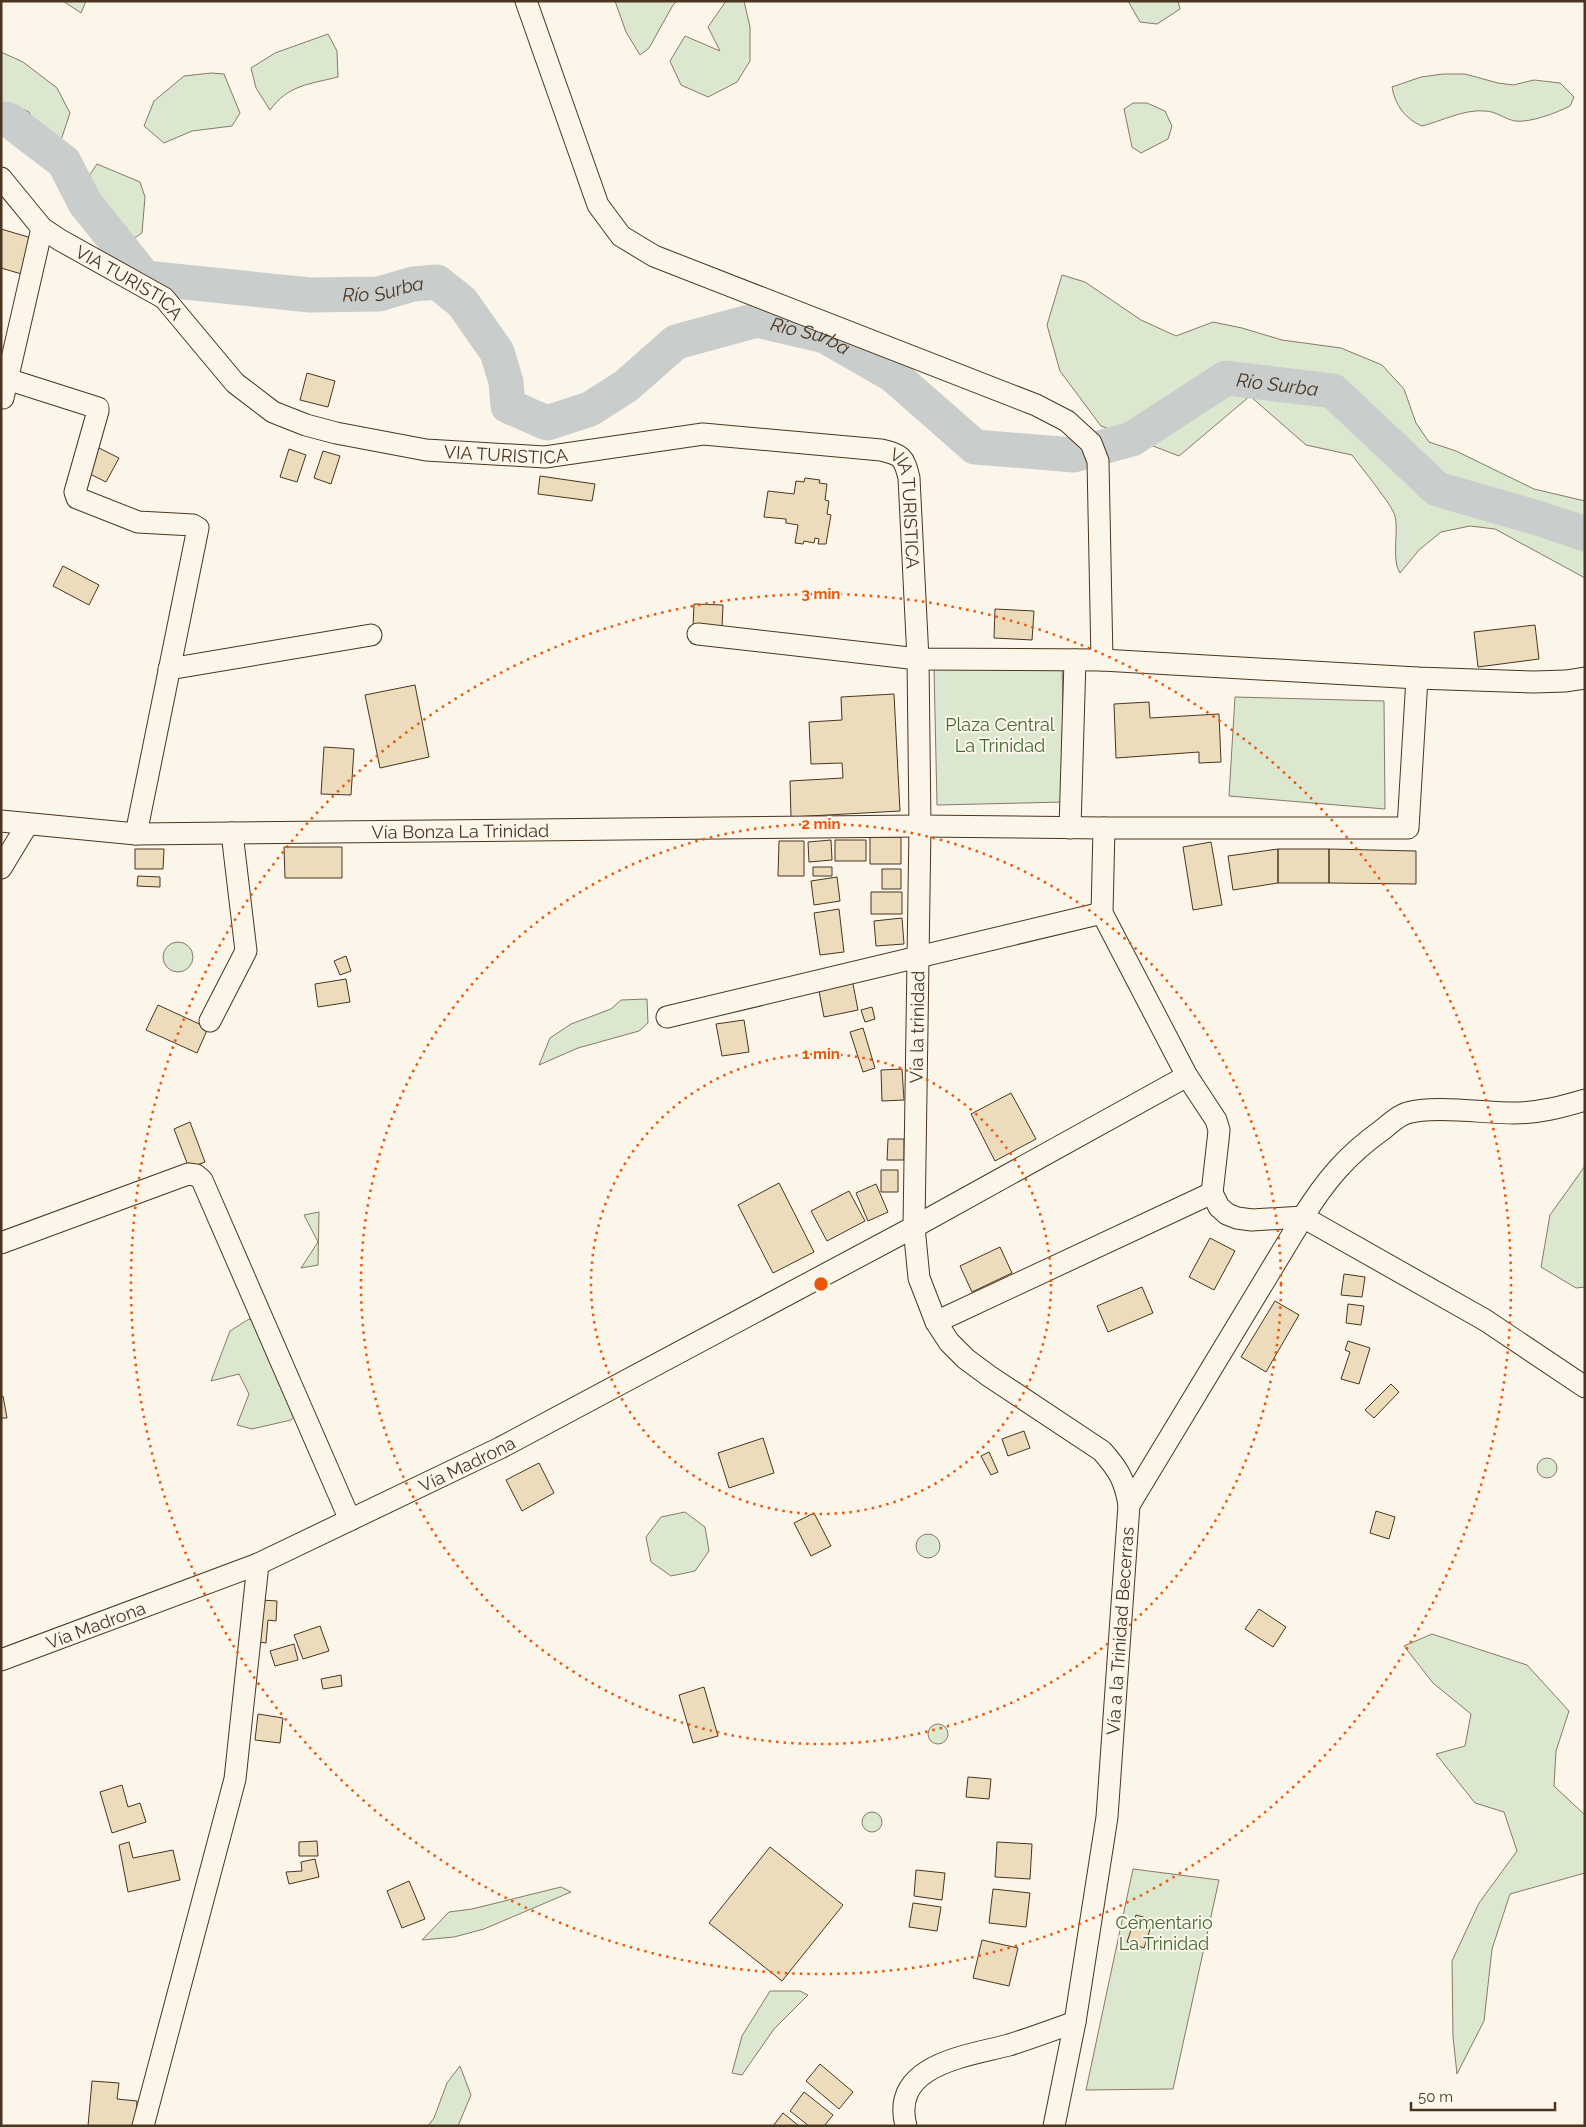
<svg xmlns="http://www.w3.org/2000/svg" width="1586" height="2127" font-family="Raleway,sans-serif">
	<style>
		.green { fill: #dce7d0; stroke: #887966 }
		.lines { fill: none; stroke-linecap: round; stroke-linejoin: round }
		.river { stroke: #c9cecd; stroke-width: 35 }
		.building { fill: #ecdcbc; stroke: #4a3520 }
		.minor-casing { stroke: #4a3520; stroke-width: 23 }
		.minor { stroke: #fbf6e9; stroke-width: 21 }
		.ring { fill: none; stroke: #e8590c; stroke-width: 2.5; stroke-dasharray: 2.5 5 }
		.labels { text-anchor: middle; dominant-baseline: central; stroke-width: 4; stroke-linejoin: round; paint-order: stroke }
		.street-label { font-size: 18px; fill: #4a3520; stroke: #fbf6e9 }
		.park-label { font-size: 18px; fill: #436837; stroke: #fbf6e9 }
		.water-label { font-size: 19px; font-style: italic; fill: #4a3520; stroke: #fbf6e9 }
		.centre { fill: #e8590c; stroke: #fbf6e9; stroke-width: 2.5 }
		.ring-label { font-size: 15px; text-anchor: middle; font-weight: bold; fill: #e8590c; stroke: #fbf6e9; stroke-width: 4; stroke-linejoin: round; paint-order: stroke }
	</style>
	<rect width="100%" height="100%" fill="#fbf6e9"/>
	<path class="green" d="M63,1H86L81,13Z
		M615,1H677L673,5L649,48L640,55L626,32Z
		M726,1H744L750,27V61L737,82L708,97L681,85L670,61L685,36L720,51L708,27Z
		M1128,1H1178L1180,9L1157,24L1140,22Z
		M328,34L337,51L338,77C310,84 288,85 270,110L256,88L251,68L275,53Z
		M1,52L23,62L57,88L70,113L56,155L43,141L29,112L9,103L1,105Z
		M211,73L224,74L240,113L232,126L192,131L164,143L144,126L154,101L184,76Z
		M1443,74H1465L1498,83L1513,85L1534,80L1560,83L1574,97L1570,106C1556,113 1530,123 1515,121C1505,119 1495,111 1485,111C1464,109 1442,121 1422,126C1405,119 1395,105 1392,87L1421,77Z
		M1133,103H1147L1165,111L1172,126L1168,139L1141,153L1132,147L1124,109Z
		M97,164L140,182L145,197L142,233L130,241L79,191Z
		M1062,275L1085,282L1141,320L1176,336L1213,322L1242,328L1282,340L1341,348L1382,365L1404,389L1416,423L1429,442L1456,451L1534,489L1585,501V578L1495,529L1470,526L1441,532L1419,550L1400,573C1391,560 1399,532 1395,516C1393,506 1360,466 1352,455L1306,445L1250,396L1179,456L1101,426L1060,371L1047,325Z
		M1062,665L1065,802L937,805L934,668Z
		M1235,697L1384,701L1385,809L1229,796Z
		M163 957a15 15 0 1 1 30 0a15 15 0 1 1-30 0Z
		M647,999L648,1023L639,1031L578,1048L539,1065L550,1038L571,1024L611,1009L621,1000Z
		M1585,1166V1287L1576,1288L1541,1267L1550,1215Z
		M319,1212L318,1265L301,1268L318,1242L304,1215Z
		M249,1319L268,1329L303,1406L291,1420L252,1429L237,1425L249,1394L239,1374L211,1381L230,1331Z
		M1537 1468a10 10 0 1 1 20 0a10 10 0 1 1-20 0Z
		M685,1512L705,1527L709,1551L695,1571L671,1576L651,1562L646,1537L661,1517Z
		M916 1546a12 12 0 1 1 24 0a12 12 0 1 1-24 0Z
		M1432,1634L1527,1665L1569,1711L1556,1751L1554,1786L1585,1815V1873L1510,1894L1492,1949L1484,2021L1457,2074L1453,2037L1452,1961L1479,1903L1517,1851L1504,1812L1475,1803L1436,1754L1465,1746L1471,1714L1433,1683L1404,1646Z
		M928 1734a10 10 0 1 1 20 0a10 10 0 1 1-20 0Z
		M862 1822a10 10 0 1 1 20 0a10 10 0 1 1-20 0Z
		M1133,1869L1219,1880L1173,2089L1086,2090Z
		M561,1887L571,1892L484,1929L454,1937L422,1940L449,1912L472,1909Z
		M770,1991H800L808,1995L774,2029L742,2075L732,2073L742,2036Z
		M460,2066L471,2095L458,2126H428L434,2118L447,2083Z"/>
	<g class="lines">
		<path class="river" id="s1" d="M1,119L9,120L64,162L85,203L145,278L310,295L379,294L413,284L437,282L462,302L497,352L506,382L508,406L547,423L590,409L626,386L676,342L757,320L825,336L893,375L975,447L1074,455L1132,439L1226,378L1333,391L1437,489L1541,519L1585,534"/>
	</g>
	<path class="building" d="M1,229L35,239L25,275L1,268Z
		M307,373L335,381L328,407L300,400Z
		M95,446L119,458L106,482L82,470Z
		M289,449L306,455L297,482L280,477Z
		M323,451L340,456L331,484L314,478Z
		M540,476L595,484L592,501L538,494Z
		M805,478L820,480L819,483L827,484L825,500L829,501L827,514L831,515L826,544H818L819,539L815,538L814,543L804,541L803,544L795,543L798,525L786,523V519L764,517L768,491L794,494L796,481L804,482Z
		M63,566L99,585L89,605L53,586Z
		M694,604L723,605L722,627L693,626Z
		M995,609L1034,611L1032,640L994,638Z
		M1535,625L1539,659L1478,667L1474,632Z
		M415,685L429,757L380,768L365,695Z
		M894,694L900,811L791,817L790,781L843,778L842,763L811,764L809,722L842,720L841,697Z
		M1149,702L1150,718L1219,714L1221,762L1199,763V752L1116,758L1114,704Z
		M324,747L354,749L351,795L321,794Z
		M870,837H901V864H870Z
		M831,840L832,860L809,862L808,842Z
		M835,840H866V861H835Z
		M779,841H804V876H778Z
		M1211,842L1222,905L1193,910L1183,847Z
		M284,847H342V878H285Z
		M135,849H164L163,869H135Z
		M1278,849H1329V883H1278Z
		M1278,849V883L1233,890L1228,856Z
		M1329,849L1416,851V884L1329,883Z
		M813,867H832V876H813Z
		M882,869H901V889H882Z
		M138,876L160,877V887L137,886Z
		M837,877L840,901L814,905L811,881Z
		M871,892H902V914H871Z
		M839,909L844,952L820,955L814,913Z
		M902,918L904,944L876,946L874,921Z
		M346,956L351,971L340,975L334,961Z
		M346,979L350,1002L318,1007L315,984Z
		M852,979L858,1010L824,1017L818,986Z
		M158,1005L208,1028L197,1053L146,1030Z
		M872,1007L875,1019L865,1022L861,1010Z
		M744,1020L749,1052L722,1056L716,1024Z
		M863,1028L875,1068L863,1072L850,1032Z
		M902,1069L904,1100L882,1101L881,1070Z
		M1011,1093L1036,1139L995,1161L971,1114Z
		M190,1122L205,1162L189,1168L174,1129Z
		M888,1139H904V1160H887Z
		M881,1170H898V1192H881Z
		M779,1183L814,1252L773,1273L738,1205Z
		M876,1184L888,1212L868,1221L856,1193Z
		M849,1191L865,1221L827,1241L811,1211Z
		M1210,1238L1235,1251L1214,1290L1189,1277Z
		M1000,1247L1012,1273L972,1292L960,1266Z
		M1344,1274L1365,1277L1362,1297L1341,1295Z
		M1142,1287L1153,1313L1108,1332L1097,1306Z
		M1275,1301L1299,1315L1266,1372L1241,1357Z
		M1348,1304L1364,1306L1361,1325L1346,1323Z
		M1348,1341L1370,1348L1359,1384L1341,1379L1350,1352L1345,1350Z
		M1391,1384L1399,1392L1374,1418L1365,1410Z
		M1,1396H3L7,1418H1Z
		M1024,1431L1030,1448L1008,1456L1002,1439Z
		M763,1438L774,1473L729,1488L718,1453Z
		M989,1452L998,1472L991,1475L981,1456Z
		M539,1463L554,1493L522,1511L506,1480Z
		M1376,1511L1395,1517L1389,1539L1370,1533Z
		M814,1513L831,1546L811,1556L794,1523Z
		M261,1600L277,1601L276,1621L268,1620L266,1643L258,1642Z
		M1259,1609L1286,1627L1273,1647L1245,1629Z
		M320,1626L329,1651L303,1659L294,1635Z
		M294,1644L298,1660L275,1666L270,1651Z
		M341,1675L342,1686L323,1689L321,1679Z
		M704,1687L718,1736L693,1743L679,1695Z
		M258,1714L283,1718L280,1743L255,1740Z
		M968,1777L991,1779L989,1799L966,1797Z
		M122,1785L128,1807L140,1803L146,1822L112,1833L100,1792Z
		M317,1841L318,1856H299V1842Z
		M129,1842L133,1858L173,1850L180,1880L128,1892L119,1845Z
		M997,1842L1032,1844L1030,1879L995,1877Z
		M770,1847L843,1905L782,1981L709,1923Z
		M315,1859L319,1877L289,1884L286,1872L302,1871L301,1862Z
		M916,1870L945,1873L942,1900L914,1896Z
		M409,1881L425,1919L402,1928L387,1891Z
		M993,1889L1030,1893L1026,1927L989,1923Z
		M913,1903L941,1907L937,1931L909,1927Z
		M1136,1915L1153,1920L1144,1948L1127,1942Z
		M982,1940L1018,1948L1009,1986L973,1978Z
		M820,2064L853,2092L839,2109L806,2081Z
		M92,2081L119,2083L117,2099L137,2101L135,2126H88Z
		M804,2092L833,2115L824,2126H809L790,2111Z
		M783,2113L799,2126H773Z"/>
	<g class="lines">
		<g class="minor-casing">
			<g id="minor">
				<path d="M526,1L598,205L621,236L654,256L1036,405L1067,421L1091,443L1098,461L1102,660"/>
				<path id="s2" d="M1,178L42,228L60,240L164,298L235,383L273,412L306,425L336,433L426,450L545,457L703,434L881,450C902,455 904,457 909,478L918,659L920,826L914,1227L919,1278L936,1322L949,1342L966,1359L989,1376L1102,1451C1118,1469 1125,1480 1129,1505L1107,1817L1075,2022L1054,2126"/>
				<path d="M7,379L98,408V411L75,492L77,498L138,522L193,525L198,528L136,834"/>
				<path d="M3,398L42,228"/>
				<path d="M698,634L918,659L1102,660L1417,678L1534,682L1566,681L1585,678"/>
				<path d="M169,669L371,635"/>
				<path id="s3" d="M1,821L136,834L920,826L1104,828H1408L1417,678"/>
				<path d="M1070,828L1075,660"/>
				<path d="M1104,828L1102,913L1187,1076L1216,1120L1219,1130L1218,1140L1212,1193L1219,1207L1227,1214L1237,1218L1252,1220L1303,1217L1485,1320L1585,1387"/>
				<path d="M1,868L27,825"/>
				<path d="M667,1017L1102,913"/>
				<path d="M210,1021L246,951L232,833"/>
				<path d="M1,1243L188,1174L196,1175L202,1180L350,1520"/>
				<path d="M936,1322L1212,1193"/>
				<path d="M1129,1505L1303,1217C1325,1181 1347,1155 1382,1130C1390,1124 1397,1116 1407,1113C1433,1105 1485,1113 1514,1113C1539,1113 1561,1107 1585,1100"/>
				<path id="s4" d="M1,1660L258,1564L500,1448L914,1227L1187,1076"/>
				<path d="M143,2126L235,1779L258,1564"/>
				<path d="M906,2126C890,2064 968,2056 1009,2045C1031,2038 1053,2030 1075,2022"/>
			</g>
		</g>
		<use href="#minor" class="minor"/>
	</g>
	<g class="ring">
		<circle cx="821" cy="1284" r="230"/>
		<circle cx="821" cy="1284" r="460"/>
		<circle cx="821" cy="1284" r="690"/>
	</g>
	<g class="labels">
		<g class="street-label">
			<text stroke="none"><textPath href="#s2" startOffset="168">VIA TURISTICA</textPath></text>
			<text stroke="none"><textPath href="#s2" startOffset="602">VIA TURISTICA</textPath></text>
			<text stroke="none"><textPath href="#s2" startOffset="1052">VIA TURISTICA</textPath></text>
			<text stroke="none"><textPath href="#s3" startOffset="460">Vía Bonza La Trinidad</textPath></text>
			<text transform="translate(917 1027) rotate(-89)">Vía la trinidad</text>
			<text stroke="none"><textPath href="#s4" startOffset="506">Vía Madrona</textPath></text>
			<text stroke="none"><textPath href="#s4" startOffset="101">Vía Madrona</textPath></text>
			<text transform="translate(1120 1631) rotate(-86)">Vía a la Trinidad Becerras</text>
		</g>
		<g class="park-label">
			<text x="1000" y="724">Plaza Central<tspan x="1000" dy="21">La Trinidad</tspan></text>
			<text x="1164" y="1922">Cementario<tspan x="1164" dy="21">La Trinidad</tspan></text>
		</g>
		<g class="water-label">
			<text stroke="none"><textPath href="#s1" startOffset="459">Río Surba</textPath></text>
			<text stroke="none"><textPath href="#s1" startOffset="999">Río Surba</textPath></text>
			<text stroke="none"><textPath href="#s1" startOffset="1524">Río Surba</textPath></text>
		</g>
	</g>
	<circle cx="821" cy="1284" r="8" class="centre"/>
	<g class="ring-label">
		<text x="821" y="599">3 min</text>
		<text x="821" y="829">2 min</text>
		<text x="821" y="1059">1 min</text>
	</g>
	<rect width="1586" height="2127" fill="none" stroke="#4a3520" stroke-width="5"/>
	<path d="M1411 2102v8h144v-8" fill="none" stroke="#4a3520" stroke-width="2.5"/>
	<text x="1418" y="2102" font-size="15" fill="#4a3520" stroke="#fbf6e9" stroke-width="4" paint-order="stroke">50 m</text>
</svg>
